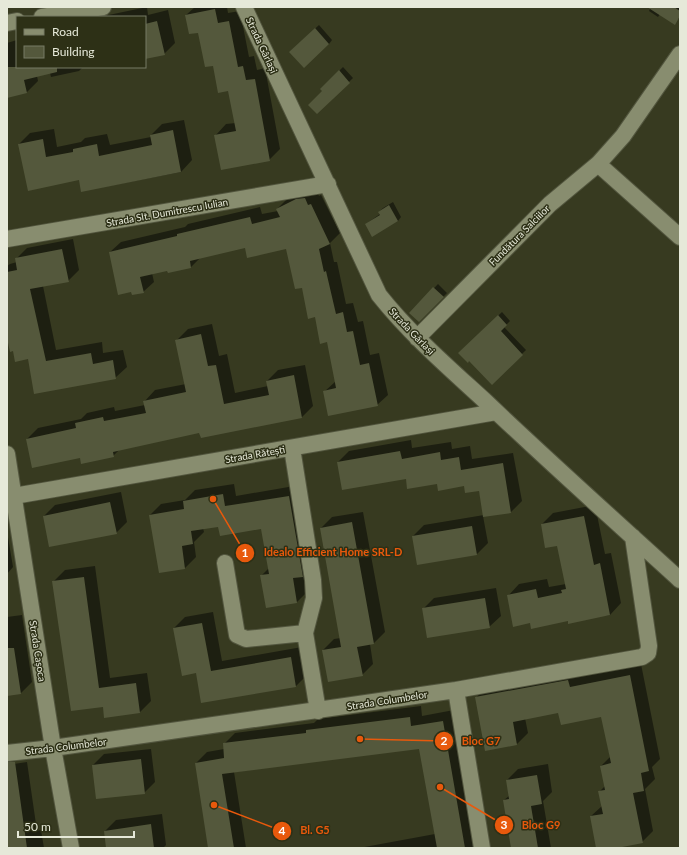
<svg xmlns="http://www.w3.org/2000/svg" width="687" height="855" font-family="Lato,sans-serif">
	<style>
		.shadow { fill: #0007 }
		.building { fill: #54583c }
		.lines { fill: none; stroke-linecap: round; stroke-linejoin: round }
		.minor-casing { stroke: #52553e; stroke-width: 18 }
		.minor { stroke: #888d6f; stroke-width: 16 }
		.labels { text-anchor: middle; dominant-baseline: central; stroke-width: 3; stroke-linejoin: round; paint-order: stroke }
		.street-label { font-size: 10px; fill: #e6e9d9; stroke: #2d3016 }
		.leader { fill: none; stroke: #e8590c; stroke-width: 1.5 }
		.callout-dot { fill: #e8590c; stroke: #2d3016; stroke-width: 1.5 }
		.mark-label { font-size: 12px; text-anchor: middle; font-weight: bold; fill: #fff }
		.callout-label { font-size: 11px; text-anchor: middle; font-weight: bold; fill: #e8590c; stroke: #2d3016; stroke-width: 3; stroke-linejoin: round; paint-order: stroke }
	</style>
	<rect width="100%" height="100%" fill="#373a20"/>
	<path class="shadow" d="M147,7L148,15L168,10L175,43L164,54L145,58V17H99Z
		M195,7H227L228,13L240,11L249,57L254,56L257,70L265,68L280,149L269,160L215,136L226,124L236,123L229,89L214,65L199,31L186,15Z
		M651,7H680V17L674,23L660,14L658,17L649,11Z
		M319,25L332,40L329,44L294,48Z
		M17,40V67H83L79,71L51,77L50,73L37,76L38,81L27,92L7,97V43Z
		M343,67L353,78L317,113L323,91L321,89Z
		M184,120L192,160L181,172L82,191L80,179L19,144L30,133L54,129L57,147L81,142L85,138L107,134L110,145L151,137V135L162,124Z
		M315,188L319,196L321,195L340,233L330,243L334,262H337L346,304L353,303L358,322L363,321L370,355L379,353L388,395L377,405L324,392L336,381L328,341L302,287L287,248L245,247L201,257L191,267L169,272L168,270L152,273L154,282L143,292L110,252L121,242L185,227L188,224L260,207L262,214L278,211L277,209L287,199Z
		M393,202L401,217L398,221L366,224L380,214L379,212L383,208Z
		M73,239L79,270L68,281L43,286L56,350L102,342L103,353L123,350L127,367L115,378L29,358L14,350L7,333V266L10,264L17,262L16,259L27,248Z
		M438,284L447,293L419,321L411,313Z
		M502,312L510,321L504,327L526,350L492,383L469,360L459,353Z
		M212,324L219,356L227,354L235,393L268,386L267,381L278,370L305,365L313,406L302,417L201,437L200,432L120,449L113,456L80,457L27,439L38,428L81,419L87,413L114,407L115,411L145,405L144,402L155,390L186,384L177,340L188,329Z
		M411,440L412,448L451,442L452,449L470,446L472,459L513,453L522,501L511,512L483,516L488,543L477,554L413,536L424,525L484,515L479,489L465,485L407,478L338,462L349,451Z
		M234,484L236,496L300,485L308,591L297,602L261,576L269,568L262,528L219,526L203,528L204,532L194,542L196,557L185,568L150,515L161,504L185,500L195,490Z
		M121,492L127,522L116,533L44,516L55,505Z
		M595,505L605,554L611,553L621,603L610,615L569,620L531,622L508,596L519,584L547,579L549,587L566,584L558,544L542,524L553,513Z
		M363,512L385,632L374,643L370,644L373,664L362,675L323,650L334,639L341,638L321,528L332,517Z
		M7,531L13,567L7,574Z
		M95,566L110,678L147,673L151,701L140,712L104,706L53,582L65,570Z
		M496,588L501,616L489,627L423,609L434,598Z
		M213,612L222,661L302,647L307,675L296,686L202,702L197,672L174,628L185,617Z
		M22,615L32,682L21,693L7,695V617Z
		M641,664L660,759L652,767L655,779L645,789L653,831L642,842L611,848H597L591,816L602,806L599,792L605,786L601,766L610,757L602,715L559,711L525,718L528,733L517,744L476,698L487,686L579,669L580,676Z
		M421,706L422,716L454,710L477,843L472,848H359L435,834L420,747L234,772L246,848H209L196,763L207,752L224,749V744L235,733L314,723L318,719Z
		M151,749L155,782L144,793L93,765L104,754Z
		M27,762L37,831L41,830L44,848H7V765Z
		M548,764L552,792L543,801L551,848H512L504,800L509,796L507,780L518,769Z
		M162,814L166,845L163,848H107L105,831L116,820Z"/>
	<path class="building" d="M647,7H674L680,11V16L675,25Z
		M215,9L218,23L229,21L238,67L243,66L246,80L255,79L270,161L221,170L214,135L236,131L228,91L218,93L213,66L205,67L198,33L189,34L185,15Z
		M157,21L165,55L145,59V24Z
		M315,28L329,44L304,68L289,52Z
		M7,67H57V72L24,80L27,93L7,98Z
		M339,70L350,83L317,114L308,105L322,91L320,89Z
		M173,130L181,172L81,192L79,180L28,191L18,144L43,139L46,157L73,152V149L97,144L99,156L152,145L150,135Z
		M305,198L308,205L311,204L330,244L319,249L324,272L326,271L336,314L343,312L347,332L353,331L360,365L369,363L378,406L328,416L323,391L336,388L327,342L320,344L315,317L308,319L302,288L295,289L286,249L247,258L245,248L190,261L191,268L168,273L167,271L140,277L144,293L132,295L131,292L118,295L109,252L177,236V234L250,217L252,224L280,217L276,209L296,199Z
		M389,205L398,221L372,237L365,224L380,215L378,212Z
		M62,249L69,282L30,289L46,361L91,353L93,364L113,360L116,379L34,394L28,359L15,362L13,351L10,352L7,338V272L17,270L15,258Z
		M433,287L444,297L419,322L409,313Z
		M498,315L507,325L501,331L523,355L492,385L469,361L468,363L458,353Z
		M201,334L208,366L216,365L224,404L269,395L266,381L294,375L302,418L201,438L199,433L113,452L114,457L81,464L80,458L32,468L26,439L76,428L75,423L103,417L104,421L146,413L143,401L186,392L175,340Z
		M400,451L402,459L440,452L441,460L459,457L461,470L503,463L511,513L483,517L479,491L465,493L464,486L438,491L437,484L407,489L406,479L342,490L337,462Z
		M223,494L225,506L289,496L303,577L293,578L297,603L266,608L260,575L269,574L261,529L220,536L218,527L191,531L193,544L182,546L185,569L159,573L149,515L184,509L183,501Z
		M110,502L117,534L49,547L43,516Z
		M584,516L594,565L600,563L610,615L568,624V621L531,629L530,623L513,627L507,595L536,589L538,598L562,593L561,590L566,589L557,546L545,548L541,524Z
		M352,522L374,644L357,647L363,676L328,682L322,650L341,647L320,528Z
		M472,526L477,555L417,565L412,536Z
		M84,577L99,688L136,683L140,713L104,718L103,707L71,711L52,581Z
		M485,598L490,628L427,638L422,608Z
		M202,623L211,671L291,657L296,687L201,703L196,673L182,676L173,628Z
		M7,648H14L21,694L7,696Z
		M630,675L649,771L641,773L644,791L633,793L643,843L617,848H596L590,816L603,814L598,791L605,790L600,766L611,763L601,717L561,725L558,713L513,722L517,745L485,751L475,697L568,680L570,687Z
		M410,717L411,726L443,721L465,848H437L419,749L222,774L234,848H208L195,763L224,758L223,743L306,733V730Z
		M141,759L145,794L96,799L92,765Z
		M7,762H15L27,848H7Z
		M537,775L542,804L531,806L538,848H511L503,800L509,799L506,780Z
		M151,824L154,848H106L104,831Z"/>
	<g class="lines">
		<g class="minor-casing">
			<path id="minor" d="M244,7L379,295C410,334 448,367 484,400C548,461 614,520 680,580
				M42,17L103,7
				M7,23L17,21
				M598,164L680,237
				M7,239L328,184
				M417,338L550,204L598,164L623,136L680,54
				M292,448L313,580L314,598L305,633L318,711
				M7,454L53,748L71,848
				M14,496L496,412
				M225,563L237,635L246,639L305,633
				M456,690L482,848
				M7,753L53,748L456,690L642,657L648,653L649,646L633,537"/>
		</g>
		<use href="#minor" class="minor"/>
	</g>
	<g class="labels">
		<g class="street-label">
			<text transform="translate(262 45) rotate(65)">Strada Gârlași</text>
			<text transform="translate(167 212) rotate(-10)">Strada Slt. Dumitrescu Iulian</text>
			<text transform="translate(519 235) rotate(-45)">Fundătura Salciilor</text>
			<text transform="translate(412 331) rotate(46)">Strada Gârlași</text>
			<text transform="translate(255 454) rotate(-10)">Strada Rătești</text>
			<text transform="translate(38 651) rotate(81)">Strada Cașoca</text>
			<text transform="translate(387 700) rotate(-9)">Strada Columbelor</text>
			<text transform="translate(66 746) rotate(-7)">Strada Columbelor</text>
		</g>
	</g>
	<path class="leader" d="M213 499L245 553M360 739L444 741M440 787L504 825M214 805L282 831"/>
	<g class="callout-dot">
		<circle cx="213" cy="499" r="4"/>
		<circle cx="360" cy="739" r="4"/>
		<circle cx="440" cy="787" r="4"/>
		<circle cx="214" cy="805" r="4"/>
		<circle cx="245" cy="553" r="10"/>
		<circle cx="444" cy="741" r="10"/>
		<circle cx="504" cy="825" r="10"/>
		<circle cx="282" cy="831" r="10"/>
	</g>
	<g class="mark-label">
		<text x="245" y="557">1</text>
		<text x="444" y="745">2</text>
		<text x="504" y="829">3</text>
		<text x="282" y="835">4</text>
	</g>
	<g class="callout-label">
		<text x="333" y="556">Idealo Efficient Home SRL-D</text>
		<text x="481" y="745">Bloc G7</text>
		<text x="541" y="829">Bloc G9</text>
		<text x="315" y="834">Bl. G5</text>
	</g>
	<rect width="687" height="855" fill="none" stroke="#e6e9d9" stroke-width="16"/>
	<rect x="16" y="16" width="130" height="52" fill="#2d3016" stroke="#777a64"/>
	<rect x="24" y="29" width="20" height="6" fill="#888d6f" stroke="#777a64"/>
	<text x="52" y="36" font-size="12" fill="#e6e9d9">Road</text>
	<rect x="24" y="46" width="20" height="12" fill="#54583c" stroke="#777a64"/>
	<text x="52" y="56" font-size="12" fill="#e6e9d9">Building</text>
	<path d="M18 831v6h116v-6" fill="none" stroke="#e6e9d9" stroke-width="2"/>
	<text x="24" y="831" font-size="12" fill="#e6e9d9" stroke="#2d3016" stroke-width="3" paint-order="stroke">50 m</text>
</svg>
